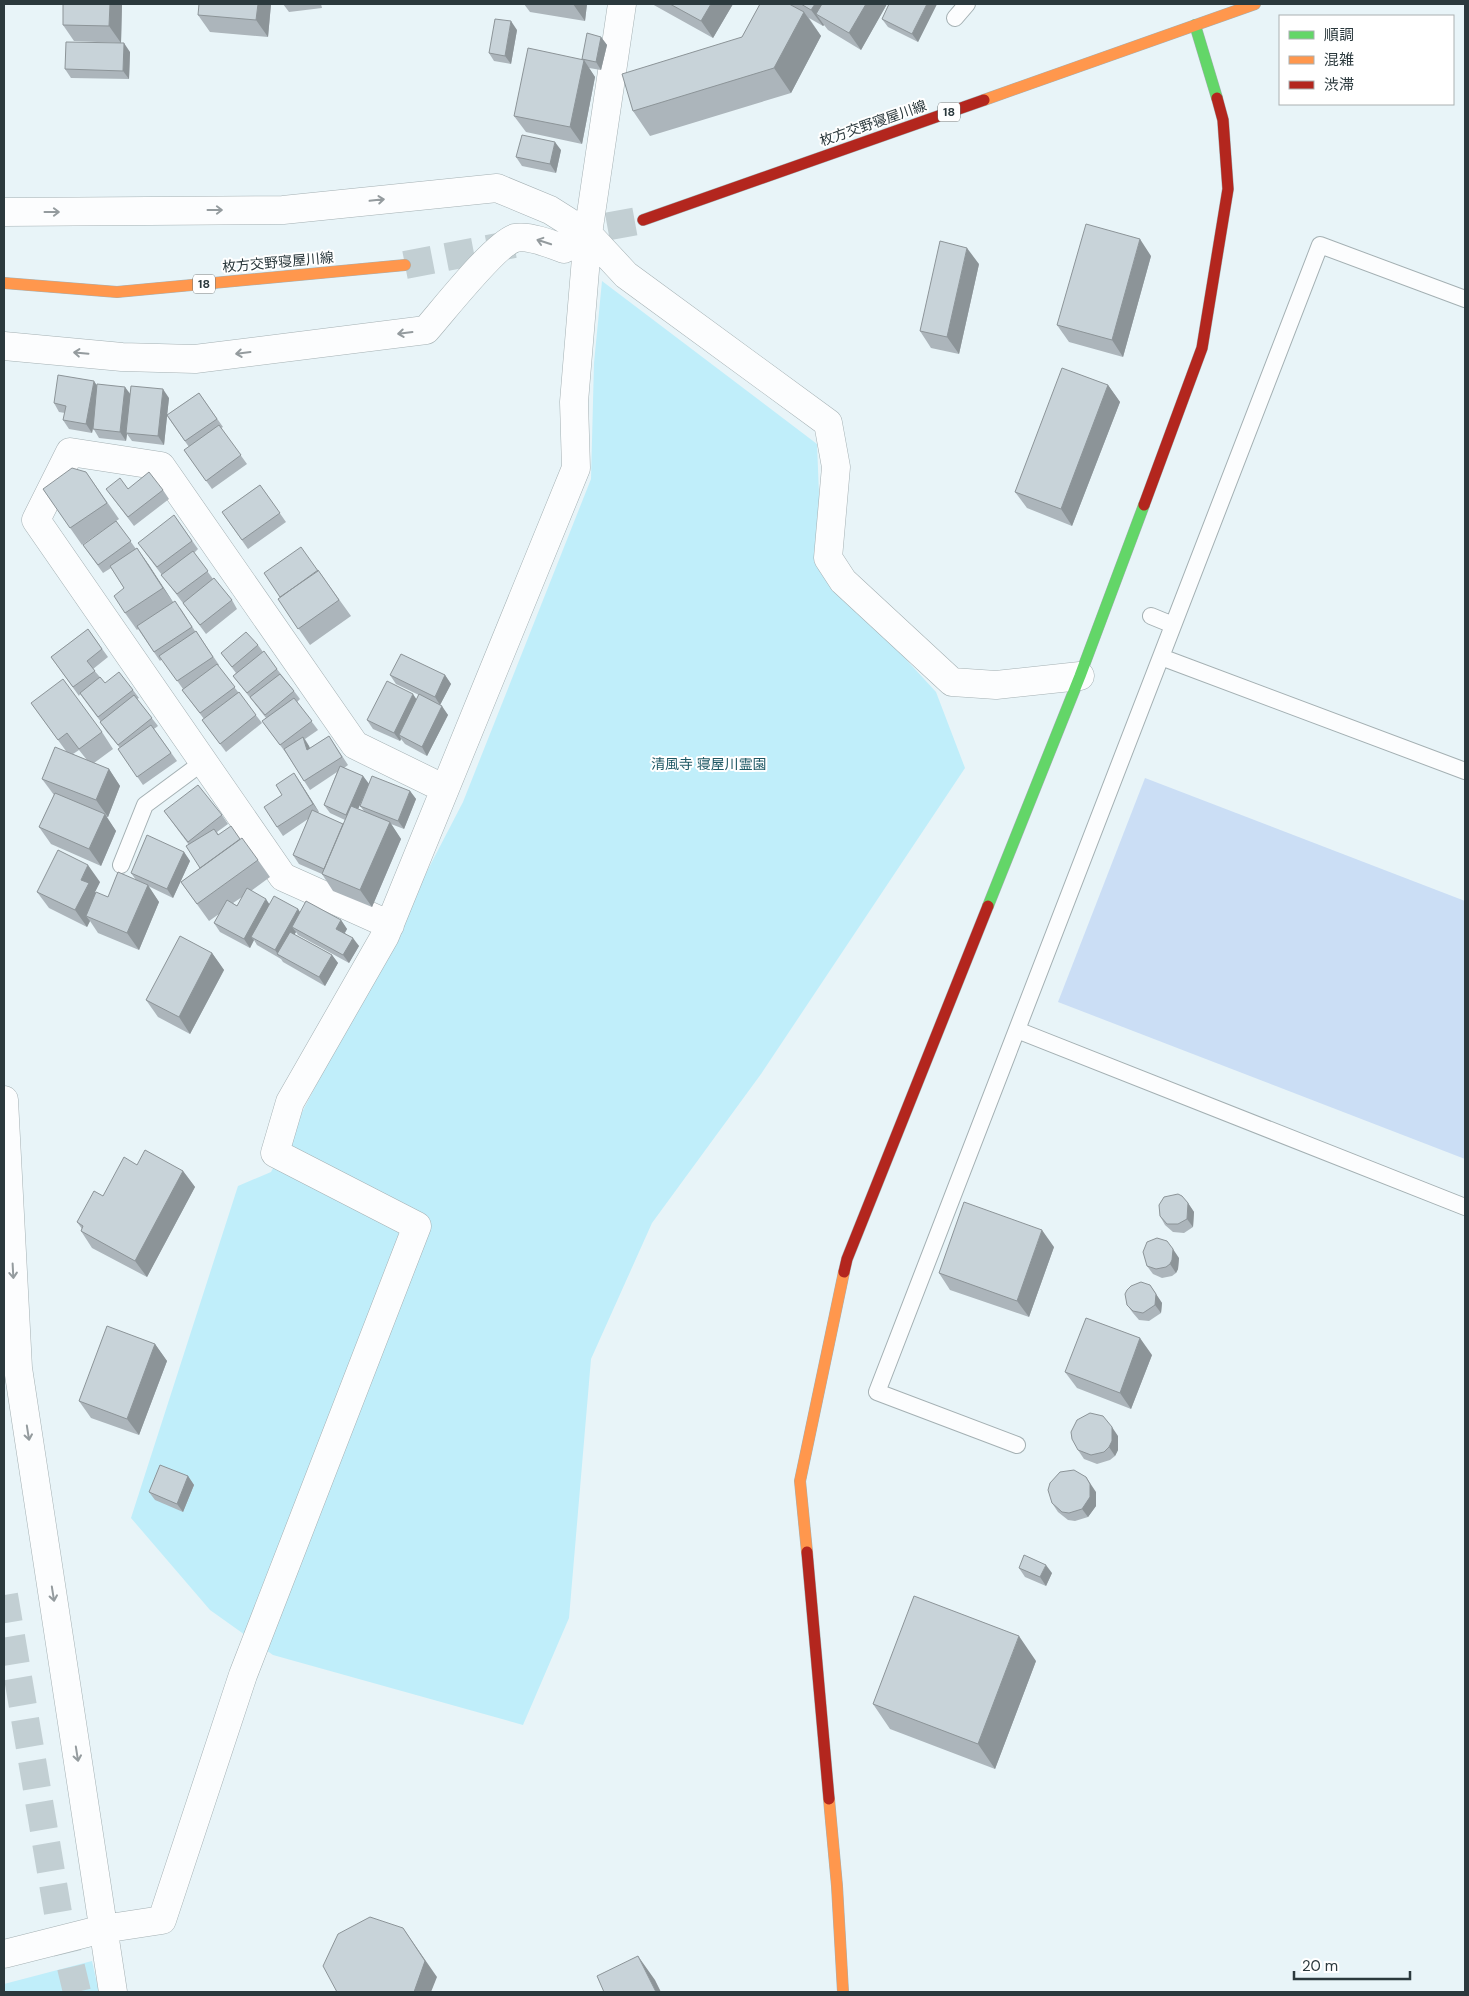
<svg xmlns="http://www.w3.org/2000/svg" width="1469" height="1996" font-family="'DM Sans','Noto Sans JP',sans-serif">
	<style>
		.green { fill: #c0eefa }
		.water { fill: #cbdef5 }
		.lines { fill: none; stroke-linecap: round; stroke-linejoin: round }
		.primary-tunnel { stroke: #c2cfd3; stroke-width: 28; stroke-dasharray: 28 14; stroke-linecap: butt }
		.highway-tunnel { stroke: #c2cfd3; stroke-width: 28; stroke-dasharray: 28 14; stroke-linecap: butt }
		.lane-casing { stroke: #a4b0b3; stroke-width: 18 }
		.street-casing { stroke: #a4b0b3; stroke-width: 29 }
		.fast-casing { stroke: #a4b0b3; stroke-width: 12 }
		.slow-casing { stroke: #a4b0b3; stroke-width: 12 }
		.jam-casing { stroke: #a4b0b3; stroke-width: 12 }
		.lane { stroke: #fcfdfe; stroke-width: 16 }
		.street { stroke: #fcfdfe; stroke-width: 28 }
		.fast { stroke: #63d668; stroke-width: 11 }
		.slow { stroke: #ff974d; stroke-width: 11 }
		.jam { stroke: #b3261e; stroke-width: 11 }
		.wall { fill: #acb5bb; fill-rule: evenodd }
		.shaded-wall { fill: #8c9498 }
		.building { fill: #c8d3d9; stroke: #8c9498 }
		.oneway { stroke: #949b9e }
		.labels { text-anchor: middle; dominant-baseline: central; stroke-width: 4; stroke-linejoin: round; paint-order: stroke }
		.shield { fill: #fff; stroke: #6b7477; stroke-width: 1 }
		.shield-label { font-size: 12px; font-weight: bold; fill: #2b393d }
		.street-label { font-size: 14px; fill: #2b393d; stroke: #fff }
		.park-label { font-size: 14px; fill: #1d5763; stroke: #fff }
	</style>
	<rect width="100%" height="100%" fill="#e8f4f8"/>
	<path class="green" d="M602,281L817,444L822,568L936,692L965,768L761,1074L652,1223L591,1359L569,1618L523,1725L273,1655L210,1610L131,1518L238,1186L271,1172L463,802L591,479L594,363Z
		M92,1961L99,1992H4V1984Z"/>
	<path class="water" d="M1145,778L1465,901V1159L1058,1002Z"/>
	<g class="lines">
		<path class="primary-tunnel" d="M566,234L643,220
			M405,265L514,244"/>
		<path class="highway-tunnel" d="M4,1595L58,1913L77,1992"/>
		<g class="lane-casing">
			<path id="lane" d="M955,18L967,4
				M1151,616L1173,625
				M1161,657L1465,771
				M121,865L145,805L203,762
				M1017,1030L1465,1207
				M1017,1445L877,1392L1320,245L1465,299"/>
		</g>
		<g class="street-casing">
			<path id="street" d="M4,212L283,210L497,188L550,210L588,234
				M4,346L122,357L195,359L426,330C442,312 495,244 515,238C528,235 551,244 564,249L588,234L622,4
				M390,925L283,877L36,520L70,452L161,466L355,745L445,789
				M4,1100L18,1368L113,1992
				M4,1954L103,1929L162,1920L243,1675L417,1226L275,1153L290,1102L385,936L576,468L574,402L588,234L626,275L828,423L836,467L828,558L843,581L952,682L996,685L1080,676"/>
		</g>
		<g class="fast-casing">
			<path id="fast" d="M1195,25L1217,98
				M988,906L1080,676L1144,505"/>
		</g>
		<g class="slow-casing">
			<path id="slow" d="M984,100L1255,4
				M4,283L117,292L405,265
				M807,1552L800,1481L844,1272
				M829,1799L837,1886L843,1992"/>
		</g>
		<g class="jam-casing">
			<path id="jam" d="M643,220L984,100
				M1144,505L1202,348L1228,189L1223,120L1217,98
				M844,1272L847,1259L988,906
				M807,1552L829,1799"/>
		</g>
		<use href="#lane" class="lane"/>
		<use href="#street" class="street"/>
		<use href="#fast" class="fast"/>
		<use href="#slow" class="slow"/>
		<use href="#jam" class="jam"/>
	</g>
	<path class="wall" d="M63,4H122L121,43L74,41L63,25Z
		M177,4H191V5Z
		M271,4L268,37L210,32L198,15Z
		M283,4H321L322,8L289,12Z
		M524,4H587L585,21L530,12Z
		M652,4H733L713,38Z
		M760,4H887L861,50L828,30L824,25L823,26L809,18L821,36L791,93L650,136L633,111L742,37Z
		M889,4H937L918,42L888,27L882,19Z
		M517,30L511,64L494,61L489,53Z
		M601,37L607,45L601,70L589,68L595,77L582,144L526,132L514,116L582,59Z
		M130,52L129,79L71,78L65,69Z
		M561,150L556,173L522,166L516,157Z
		M1151,256L1123,357L1069,342L1057,325Z
		M979,264L959,354L931,348L920,331Z
		M1108,385L1120,402L1072,526L1027,508L1015,492Z
		M97,386L130,395L169,398L167,415L199,393L223,427L221,428L247,464L212,489L184,450L189,447L167,416L164,445L132,441L127,434L126,441L99,438L93,428L92,433L69,429L63,420L65,413L59,412L54,403Z
		M86,472L119,519L82,545L43,489Z
		M260,485L286,522L248,549L222,512Z
		M128,489L163,490L169,499L134,526L112,497Z
		M174,515L198,549L194,553L213,579L232,600L237,609L206,634L144,551Z
		M116,521L136,549L137,548L173,602L181,609L195,631H196L219,665L218,666L262,723L226,752L202,720L204,719L182,690L183,689L162,659L160,661L138,629L137,630L125,613L124,588L111,568L103,573L83,545Z
		M318,570L351,616L310,645L278,599L281,597L264,573Z
		M88,629L108,657L93,669L105,683L133,690L139,698L137,699L158,726L154,729L177,761L143,785L118,749L120,748L106,731L100,722H101L80,694L79,696L51,657Z
		M258,645L263,652L277,669L283,677L294,691L300,699L297,702L318,730L305,739L309,746L310,748L329,736L348,765L344,768L363,776L369,784L410,791L416,799L404,829L391,824L401,839L372,907L333,891L322,874L299,864L293,855L308,819L283,836L277,827L300,782L319,812L318,813L343,824L345,820L330,813L324,805L337,772L310,790L286,753L262,721L266,718L233,676L236,673L221,653ZM367,789L360,806L364,811L358,809Z
		M390,675H445L451,684L440,705L448,715L427,756L405,744L401,739L400,741L373,729L367,720L417,699L419,695L396,684Z
		M31,703L102,732L113,749L94,763L109,769L120,786L108,817H106L116,831L101,866L51,844L39,827L54,795L42,779L66,751ZM79,750L87,760L73,754Z
		M164,811L222,815L228,824L217,832L219,835L240,839L258,860L270,877L251,891L269,905L298,909L300,913L341,920L347,929L345,933L359,946L349,963L298,935L296,932L294,934L332,955L338,963L325,986L283,962L281,959L257,945L254,940L250,948L220,932L214,923L219,914L209,921L181,882L200,868L189,845ZM242,897L237,906L233,903Z
		M184,852L190,861L173,898L148,886L159,902L139,950L98,933L90,921L87,927L49,908L37,892L100,882L95,892L96,893L108,897L136,880L131,873Z
		M212,953L224,970L190,1034L158,1017L146,1000Z
		M137,1165L183,1171L195,1187L147,1277L92,1248L81,1231L82,1229L77,1222L103,1196Z
		M1188,1203L1194,1212L1193,1227L1184,1233L1173,1232L1165,1225L1160,1216Z
		M1054,1247L1029,1317L950,1290L939,1273Z
		M1179,1258L1178,1269L1176,1273L1172,1276L1162,1278L1153,1274L1147,1266Z
		M1156,1294L1162,1303L1161,1313L1149,1321L1139,1320L1133,1313L1127,1305Z
		M155,1344L167,1361L139,1435L91,1418L79,1401Z
		M1152,1355L1131,1409L1077,1388L1065,1372Z
		M1118,1436V1450L1115,1456L1110,1460L1097,1464L1084,1459L1078,1450Z
		M188,1476L194,1485L183,1512L155,1500L149,1492Z
		M1096,1492V1506L1088,1517L1075,1521L1068,1520L1058,1512L1052,1503Z
		M1019,1568L1052,1573L1046,1586L1025,1577Z
		M1036,1661L995,1769L890,1729L873,1704Z"/>
	<path class="shaded-wall" d="M110,4H122L121,43L109,26Z
		M258,4H271L268,37L256,20Z
		M573,4H587L585,21Z
		M711,4H733L713,38L701,21Z
		M815,4H836L816,14L824,25L823,26L811,10Z
		M866,4H887L861,50L849,33Z
		M927,4H937L918,42L912,34Z
		M804,12L821,36L791,93L774,68Z
		M511,21L517,30L511,64L505,56Z
		M601,37L607,45L601,70L596,62Z
		M124,43L130,52L129,79L123,71Z
		M584,60L595,77L582,144L570,127Z
		M555,142L561,150L556,173L550,164Z
		M1140,239L1151,256L1123,357L1112,340Z
		M967,248L979,264L959,354L947,337Z
		M94,381L100,390L92,433L86,424Z
		M1108,385L1120,402L1072,526L1061,509Z
		M125,387L131,395L126,433L127,434L126,441L120,432Z
		M163,389L169,398L164,445L158,436Z
		M137,548L149,565L175,605L163,588Z
		M445,675L451,684L440,705L435,697Z
		M413,694L419,703L399,735L401,739L400,741L394,733Z
		M442,706L448,715L427,756L422,747Z
		M303,737L309,746L313,759L307,750Z
		M109,769L120,786L108,817L96,800Z
		M294,773L300,782L319,812L313,804Z
		M363,776L369,784L352,823L346,815Z
		M410,791L416,799L404,829L398,821Z
		M105,814L116,831L101,866L89,849Z
		M390,822L401,839L372,907L360,890Z
		M184,852L190,861L173,898L167,889Z
		M88,865L100,882L95,892L100,899L86,916L90,921L87,927L75,910L81,880Z
		M148,885L159,902L139,950L127,933Z
		M266,899L272,908L251,937L254,940L250,948L244,939Z
		M298,909L304,918L292,927L296,932L282,956L277,954L281,959L275,950Z
		M341,920L347,929L342,937L336,929Z
		M353,938L359,946L349,963L343,955Z
		M212,953L224,970L190,1034L179,1017Z
		M332,955L338,963L325,986L319,977Z
		M183,1171L195,1187L147,1277L135,1261Z
		M1188,1203L1194,1212L1193,1227L1187,1219Z
		M1042,1230L1054,1247L1029,1317L1017,1301Z
		M1173,1249L1179,1258L1178,1269L1176,1273L1170,1264Z
		M1150,1285L1162,1303L1161,1313L1155,1305Z
		M1140,1338L1152,1355L1131,1409L1120,1393Z
		M155,1344L167,1361L139,1435L127,1419Z
		M1112,1427L1118,1436V1450L1115,1456L1109,1447Z
		M188,1476L194,1485L183,1512L177,1504Z
		M1086,1477L1096,1492V1506L1088,1517L1082,1509Z
		M1046,1565L1052,1573L1046,1586L1040,1577Z
		M1019,1636L1036,1661L995,1769L978,1744Z
		M403,1928L437,1977L431,1992H414Z
		M638,1956L655,1980L661,1992H656Z"/>
	<path class="building" d="M63,4H110L109,26L63,25Z
		M199,4H258L256,20L198,15Z
		M670,4H711L701,21Z
		M760,4H789L804,12L774,68L633,111L622,74L742,37Z
		M801,4H815L811,10Z
		M822,4H866L849,33L816,14Z
		M889,4H927L912,34L882,19Z
		M495,19L511,21L505,56L489,53Z
		M587,33L601,37L596,62L582,59Z
		M66,42L124,43L123,71L65,69Z
		M528,48L584,60L570,127L514,116Z
		M522,135L555,142L550,164L516,157Z
		M1086,224L1140,239L1112,340L1057,325Z
		M940,241L967,248L947,337L920,331Z
		M1062,368L1108,385L1061,509L1015,492Z
		M58,375L94,381L86,424L63,420L66,406L54,403Z
		M97,384L125,387L120,432L93,429Z
		M131,386L163,389L158,436L126,433Z
		M199,393L217,419L185,441L167,415Z
		M219,425L241,455L206,481L184,450Z
		M72,468L86,472L107,503L70,528L43,489Z
		M149,472L163,490L128,517L106,489L120,478L128,489Z
		M260,485L280,513L242,540L222,512Z
		M174,515L192,541L157,567L138,543Z
		M116,521L131,541L98,565L83,545Z
		M301,547L318,571L280,597L264,573Z
		M137,548L163,588L125,613L114,596L124,588L110,566Z
		M193,551L208,571L177,594L161,575Z
		M318,570L339,600L298,629L278,599Z
		M214,578L232,600L200,625L183,603Z
		M175,601L192,627L154,652L137,626Z
		M88,629L102,649L87,661L95,671L73,687L51,657Z
		M196,631L213,657L177,681L159,656Z
		M246,632L258,645L232,667L221,653Z
		M264,651L277,669L247,693L233,676Z
		M401,654L445,675L435,697L390,675Z
		M217,664L235,687L200,713L182,690Z
		M119,672L133,690L98,717L80,693L100,677L105,683Z
		M280,674L294,691L265,715L250,697Z
		M63,679L102,732L79,749L67,733L58,740L31,703Z
		M387,681L413,694L394,733L367,720Z
		M239,692L256,715L220,744L202,720Z
		M419,694L442,706L422,747L399,735Z
		M134,695L152,718L118,745L100,722Z
		M294,698L312,721L280,745L262,721Z
		M151,725L171,753L137,777L118,749Z
		M329,736L342,757L304,781L284,749L303,737L307,750Z
		M55,747L109,769L96,800L42,779Z
		M340,766L363,776L346,815L324,805Z
		M294,773L313,804L277,827L264,807L282,795L276,785Z
		M372,776L410,791L398,821L360,806Z
		M198,785L222,815L188,842L164,811Z
		M55,793L105,814L89,849L39,827Z
		M351,806L390,822L360,890L322,874Z
		M312,810L343,824L324,869L293,855Z
		M231,826L240,839L200,868L186,846L214,829L218,835Z
		M147,835L184,852L167,889L131,873Z
		M242,838L258,860L197,904L181,882Z
		M58,850L88,865L81,880L89,883L75,910L37,892Z
		M118,872L148,885L127,933L86,916L96,892L108,897Z
		M247,888L266,899L244,939L214,923L227,900L237,906Z
		M274,896L298,909L275,950L251,937Z
		M306,901L341,920L336,929L353,938L343,955L292,927Z
		M290,932L332,955L319,977L277,954Z
		M180,936L212,953L179,1017L146,1000Z
		M145,1150L183,1171L135,1261L81,1231L83,1226L77,1222L94,1191L103,1196L124,1157L137,1165Z
		M1178,1194L1182,1196L1188,1203L1187,1219L1178,1224H1167L1160,1216L1159,1205L1164,1197Z
		M964,1202L1042,1230L1017,1301L939,1273Z
		M1157,1238L1167,1241L1173,1249L1172,1260L1170,1264L1166,1267L1156,1269L1147,1266L1143,1252L1147,1242Z
		M1141,1282L1150,1285L1156,1294L1155,1305L1143,1313L1133,1311L1127,1305L1125,1294L1127,1290L1131,1286Z
		M1086,1318L1140,1338L1120,1393L1065,1372Z
		M107,1326L155,1344L127,1419L79,1401Z
		M1090,1413L1103,1416L1112,1427V1441L1109,1447L1104,1452L1091,1455L1078,1450L1072,1439L1071,1432L1077,1420Z
		M160,1465L188,1476L177,1504L149,1492Z
		M1074,1470L1086,1477L1090,1484V1497L1082,1509L1069,1513L1062,1512L1052,1503L1048,1490L1050,1483L1060,1472Z
		M1024,1555L1046,1565L1040,1577L1019,1568Z
		M914,1596L1019,1636L978,1744L873,1704Z
		M370,1917L403,1928L425,1961L414,1992H337L323,1966L338,1934Z
		M638,1956L656,1992H604L597,1976Z"/>
	<defs><path id="oneway-shaft" d="M-6 0H5M1.5-3L5.5 0L1.5 3" fill="none" stroke-width="1.6" stroke-linecap="round" stroke-linejoin="round" transform="scale(1.25)"/></defs>
	<g class="oneway">
		<use href="#oneway-shaft" transform="translate(377 200) rotate(-6)"/>
		<use href="#oneway-shaft" transform="translate(215 210)"/>
		<use href="#oneway-shaft" transform="translate(52 212)"/>
		<use href="#oneway-shaft" transform="translate(544 242) rotate(-162)"/>
		<use href="#oneway-shaft" transform="translate(405 333) rotate(173)"/>
		<use href="#oneway-shaft" transform="translate(81 353) rotate(-175)"/>
		<use href="#oneway-shaft" transform="translate(243 353) rotate(173)"/>
		<use href="#oneway-shaft" transform="translate(13 1271) rotate(87)"/>
		<use href="#oneway-shaft" transform="translate(28 1433) rotate(81)"/>
		<use href="#oneway-shaft" transform="translate(53 1594) rotate(81)"/>
		<use href="#oneway-shaft" transform="translate(77 1754) rotate(81)"/>
	</g>
	<g class="labels">
		<g class="shield">
			<rect x="938" y="102.5" width="22" height="19" rx="4"/>
			<rect x="193" y="274.5" width="22" height="19" rx="4"/>
		</g>
		<g class="shield-label">
			<text x="949" y="112">18</text>
			<text x="204" y="284">18</text>
		</g>
		<g class="street-label">
			<text transform="translate(873 123) rotate(-19)">枚方交野寝屋川線</text>
			<text transform="translate(278 262) rotate(-5)">枚方交野寝屋川線</text>
		</g>
		<g class="park-label">
			<text x="709" y="764">清風寺 寝屋川霊園</text>
		</g>
	</g>
	<rect width="1469" height="1996" fill="none" stroke="#2b393d" stroke-width="10"/>
	<rect x="1279" y="15" width="175" height="90" fill="#ffffff" stroke="#aab0b1"/>
	<rect x="1289" y="31" width="25" height="8" fill="#63d668" stroke="#aab0b1"/>
	<text x="1324" y="40" font-size="15" fill="#2b393d">順調</text>
	<rect x="1289" y="56" width="25" height="8" fill="#ff974d" stroke="#aab0b1"/>
	<text x="1324" y="65" font-size="15" fill="#2b393d">混雑</text>
	<rect x="1289" y="81" width="25" height="8" fill="#b3261e" stroke="#aab0b1"/>
	<text x="1324" y="90" font-size="15" fill="#2b393d">渋滞</text>
	<path d="M1294 1971v8h116v-8" fill="none" stroke="#2b393d" stroke-width="2.5"/>
	<text x="1302" y="1971" font-size="15" fill="#2b393d" stroke="#ffffff" stroke-width="4" paint-order="stroke">20 m</text>
</svg>
